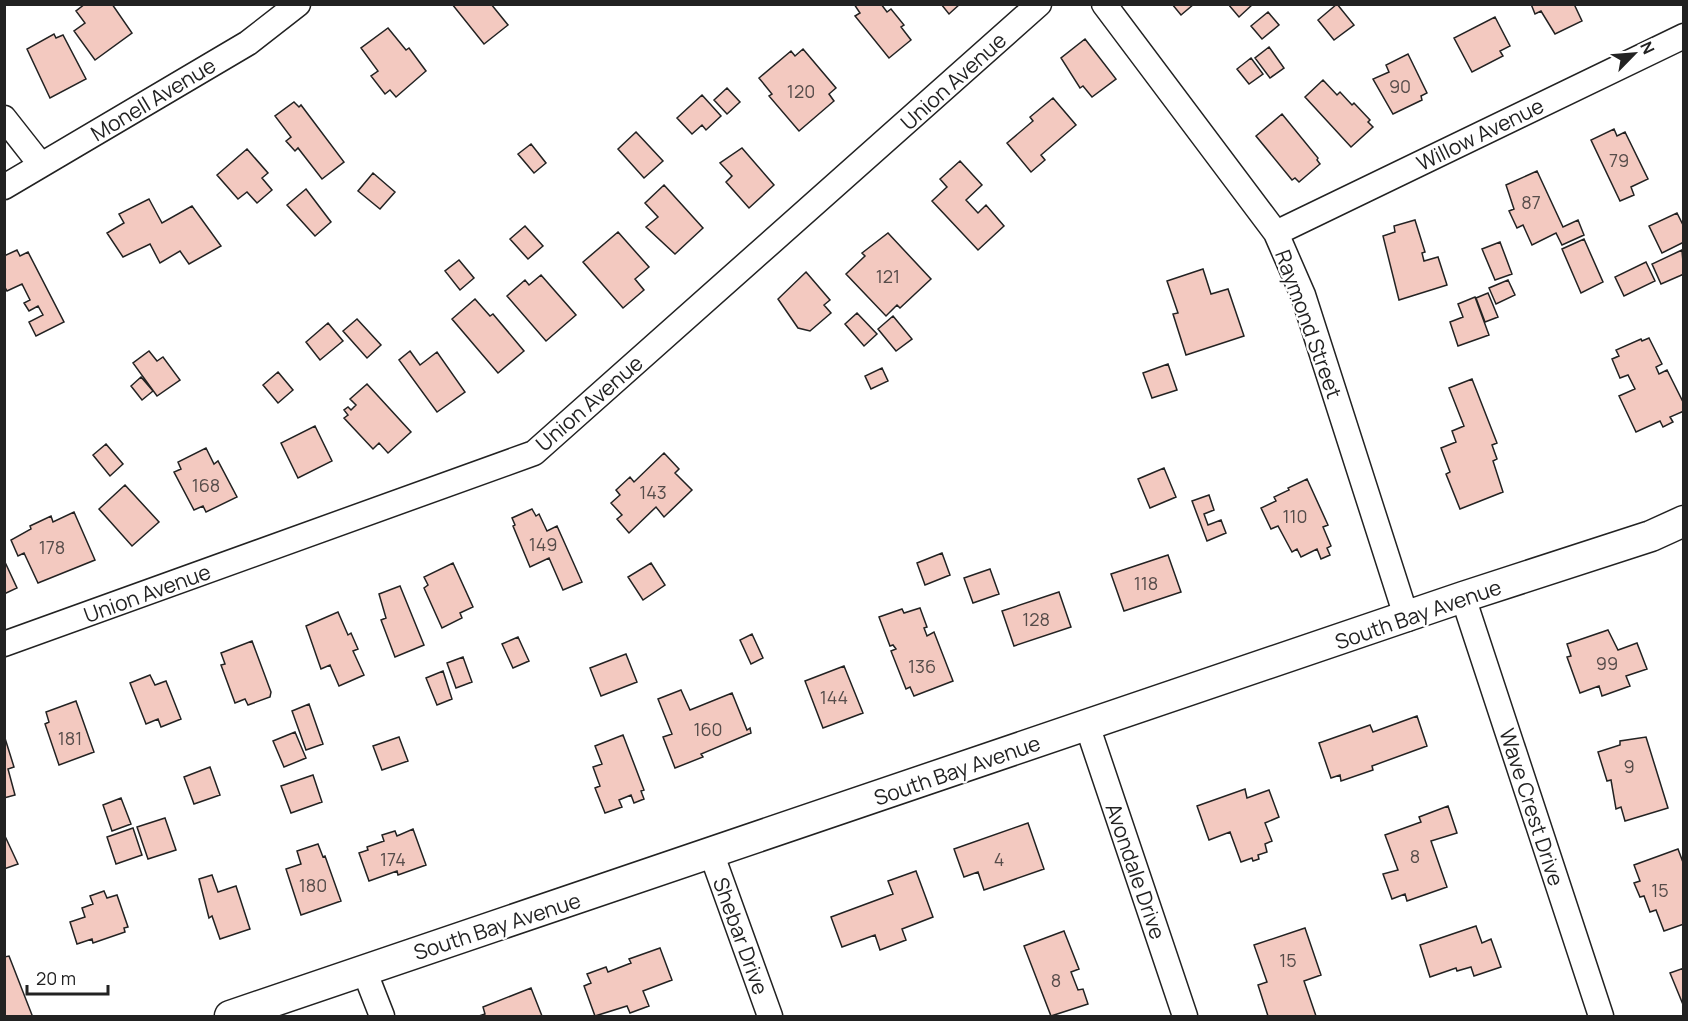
<svg xmlns="http://www.w3.org/2000/svg" width="1688" height="1021" font-family="Manrope,sans-serif">
	<style>
		.building { fill: #f3c9c0; stroke: #222; stroke-width: 1.5 }
		.lines { fill: none; stroke-linecap: round; stroke-linejoin: round }
		.minor-casing { stroke: #222; stroke-width: 27 }
		.tertiary-casing { stroke: #222; stroke-width: 33 }
		.minor { stroke: #fff; stroke-width: 24 }
		.tertiary { stroke: #fff; stroke-width: 30 }
		.labels { text-anchor: middle; dominant-baseline: central; stroke-width: 4.5; stroke-linejoin: round; paint-order: stroke }
		.number-label { font-size: 18px; fill: #564c4a }
		.street-label { font-size: 21px; fill: #222; stroke: #fff }
	</style>
	<rect width="100%" height="100%" fill="#fff"/>
	<path class="building" d="M85,4H112L132,33L95,60L74,31L85,23L76,11Z
		M452,4H491L508,25L484,44Z
		M854,4H881L887,12L891,9L904,25L901,27L911,40L889,58L855,16L860,13Z
		M941,4H960L949,14Z
		M1172,4H1194L1181,15Z
		M1228,4H1253L1239,17Z
		M1337,4L1354,25L1334,40L1318,20Z
		M1531,4H1574L1582,21L1555,34L1541,11L1535,14Z
		M1268,12L1279,25L1262,39L1251,26Z
		M1495,17L1510,46L1500,51L1503,56L1472,72L1454,38Z
		M388,28L406,50L409,48L426,71L396,97L390,90L385,94L371,76L378,71L361,48Z
		M54,34L56,38L63,35L86,79L50,98L27,49Z
		M1085,39L1116,79L1092,97L1083,86L1080,88L1061,58Z
		M1269,47L1284,68L1270,78L1255,58Z
		M803,49L836,88L829,94L834,101L799,131L769,96L772,94L759,78L791,51L795,56Z
		M1408,54L1427,93L1421,96L1422,100L1393,114L1373,79L1389,72L1386,65Z
		M1251,58L1263,74L1249,84L1237,69Z
		M1323,80L1337,95L1340,92L1352,105L1354,103L1370,120L1368,122L1373,127L1351,147L1305,97Z
		M727,88L740,102L727,114L714,100Z
		M702,95L721,116L706,130L702,125L692,134L677,118Z
		M1053,98L1076,125L1041,155L1045,160L1031,172L1007,143L1033,121L1030,117Z
		M294,102L299,107L301,105L344,162L322,179L298,148L295,151L286,141L291,137L275,116Z
		M1282,114L1318,158L1317,160L1320,164L1299,182L1295,178L1292,180L1256,136Z
		M1614,129L1617,136L1625,132L1648,179L1631,187L1634,195L1620,201L1591,140Z
		M636,132L663,161L644,178L618,149Z
		M531,144L546,163L534,173L518,154Z
		M742,148L774,185L749,208L726,182L732,176L720,163Z
		M247,149L268,173L262,178L272,190L257,203L247,192L238,199L217,175Z
		M960,161L982,185L966,200L978,213L986,205L1004,226L978,250L932,201L947,187L940,179Z
		M1537,171L1563,227L1578,220L1584,235L1562,245L1556,233L1532,245L1523,225L1517,228L1509,211L1514,209L1506,185Z
		M373,173L395,192L380,209L358,191Z
		M664,185L703,228L675,254L646,227L658,217L645,203Z
		M306,189L331,222L315,236L287,205Z
		M149,199L162,223L192,206L221,246L189,264L180,251L160,263L150,244L123,257L107,233L124,223L119,214Z
		M1677,213L1684,227V242L1662,253L1649,226Z
		M1415,220L1425,252L1422,253L1424,261L1438,257L1447,285L1399,300L1383,236L1395,232L1394,226Z
		M525,226L543,246L528,259L510,239Z
		M618,232L649,267L635,279L644,290L623,308L583,262Z
		M888,233L931,279L900,308L897,305L886,316L846,274L865,256L862,253Z
		M1584,239L1603,282L1581,293L1562,249Z
		M1500,242L1512,274L1495,280L1482,249Z
		M17,250L20,256L28,252L64,322L36,336L29,322L43,315L38,306L29,311L24,303L30,300L22,284L7,291L4,286V256Z
		M1682,250L1684,274L1661,284L1652,264Z
		M459,260L474,278L460,290L445,271Z
		M1646,262L1655,281L1624,296L1615,277Z
		M1203,269L1211,294L1228,289L1244,336L1186,355L1173,314L1178,313L1167,281Z
		M806,272L830,300L824,305L831,313L810,331L798,328L778,299Z
		M541,275L576,315L546,341L507,296L525,280L529,285Z
		M1508,280L1515,295L1496,304L1489,288Z
		M1488,293L1498,317L1485,322L1476,298Z
		M1475,297L1489,335L1458,346L1450,322L1463,317L1458,304Z
		M475,299L490,316L493,314L524,351L498,373L452,319Z
		M857,313L877,334L864,346L845,324Z
		M893,316L912,339L896,351L878,329Z
		M357,319L381,345L367,358L343,331Z
		M328,323L343,341L320,360L306,342Z
		M1649,338L1662,364L1656,367L1659,374L1667,370L1684,404V411L1670,417L1673,422L1663,427L1660,421L1636,432L1619,396L1635,389L1628,375L1620,378L1612,359L1619,356L1616,350L1641,339L1642,341Z
		M149,351L157,361L163,357L180,380L157,396L133,363Z
		M410,351L420,365L437,352L465,392L437,412L399,360Z
		M1168,364L1177,390L1152,398L1143,373Z
		M882,368L888,381L871,389L865,376Z
		M278,372L293,390L278,403L263,385Z
		M141,377L153,391L142,400L131,386Z
		M1472,379L1497,443L1492,445L1497,459L1493,461L1503,492L1460,509L1446,474L1450,472L1441,448L1456,442L1452,431L1464,426L1449,388Z
		M367,384L411,432L388,453L379,443L373,449L344,418L348,415L344,410L348,407L351,410L356,405L350,399Z
		M315,426L332,461L298,478L281,443Z
		M106,444L123,464L110,476L93,455Z
		M206,448L214,464L218,461L237,497L206,512L203,506L194,510L174,472L181,469L178,462Z
		M664,453L679,469L675,473L692,490L664,517L656,507L629,533L617,519L622,515L611,503L620,495L616,490L630,477L634,482Z
		M1164,468L1176,497L1150,508L1138,479Z
		M1307,479L1328,525L1323,527L1331,546L1327,548L1330,555L1321,559L1317,549L1301,557L1297,549L1292,552L1278,526L1271,529L1261,508L1276,501L1274,497L1289,490L1288,488Z
		M125,485L159,522L132,546L99,509Z
		M1209,495L1214,510L1204,514L1208,525L1221,520L1226,533L1207,541L1192,501Z
		M532,509L536,516L539,514L547,531L557,526L582,582L563,590L549,558L530,567L513,526L515,525L512,518Z
		M74,512L95,560L38,583L24,553L18,556L11,540L31,529L30,526L51,516L53,522Z
		M942,553L950,575L925,585L917,563Z
		M1168,555L1181,592L1124,611L1111,574Z
		M4,560L17,588L4,594Z
		M453,563L473,607L460,613L462,618L442,628L424,588L428,585L424,577Z
		M651,563L665,585L643,600L628,577Z
		M990,569L999,594L973,603L964,578Z
		M400,586L424,645L395,657L381,620L386,618L379,594Z
		M1059,592L1071,627L1014,646L1002,611Z
		M920,608L927,627L924,628L927,636L934,632L953,681L914,696L910,687L906,689L891,651L896,649L893,645L890,646L879,617L902,609L904,613Z
		M338,612L348,635L351,633L358,649L353,651L364,675L339,686L330,665L321,669L306,626Z
		M1608,630L1618,650L1637,643L1647,669L1626,676L1630,686L1602,696L1599,686L1580,693L1567,657L1571,656L1567,644Z
		M752,634L763,658L751,664L740,640Z
		M518,637L529,661L513,668L502,644Z
		M252,641L271,692L270,697L248,705L245,699L235,703L221,665L225,664L221,653Z
		M626,654L637,682L601,696L590,668Z
		M463,657L472,682L456,688L447,663Z
		M844,666L863,713L823,728L805,681Z
		M443,671L452,699L437,705L426,678Z
		M150,675L155,685L166,681L181,719L161,727L158,719L146,724L130,683Z
		M681,690L690,710L732,693L747,730L750,728L751,733L701,754L703,757L675,768L663,737L672,734L658,699Z
		M76,701L94,752L59,765L45,724L49,722L46,712Z
		M309,704L323,744L306,750L292,711Z
		M1417,716L1427,746L1372,766L1373,770L1341,781L1340,775L1331,778L1319,743L1370,725L1373,732Z
		M295,732L306,758L284,767L273,741Z
		M4,735L14,767L8,769L15,795L4,798Z
		M623,735L644,790L641,791L644,799L634,803L631,795L619,800L622,807L605,813L595,788L600,786L593,767L602,764L595,746Z
		M399,737L408,761L382,770L373,746Z
		M1646,737L1668,808L1625,821L1621,807L1616,809L1611,780L1607,781L1598,752L1620,745V741Z
		M210,767L220,795L194,804L184,777Z
		M313,775L322,802L291,813L281,786Z
		M1245,789L1247,798L1269,790L1279,817L1265,823L1272,841L1265,844L1267,852L1258,855L1259,859L1253,861L1252,858L1241,862L1230,832L1209,840L1197,806Z
		M121,798L131,824L112,831L103,805Z
		M1448,806L1457,833L1431,841L1447,887L1407,901L1405,894L1392,899L1383,874L1398,870L1385,835L1421,822L1419,817Z
		M165,818L176,850L148,859L137,827Z
		M1028,823L1044,869L984,890L978,872L964,877L954,849Z
		M133,828L142,855L116,864L107,837Z
		M413,829L426,865L398,875L397,871L369,881L359,853L368,850L367,847L384,841L382,835L395,831L397,836Z
		M4,834L18,864L4,869Z
		M318,844L323,857L325,856L341,901L301,915L286,869L301,864L297,851Z
		M1678,849L1684,865V924L1664,931L1656,910L1650,912L1644,896L1640,897L1634,883L1640,881L1634,865Z
		M916,871L933,917L902,929L906,940L880,950L875,935L842,947L831,917L893,894L888,881Z
		M212,875L218,892L236,886L250,929L220,939L212,916L209,918L199,879Z
		M104,891L107,898L117,895L128,927L124,928L125,932L93,943L92,939L77,944L70,922L85,917L82,908L93,904L90,896Z
		M1476,926L1482,943L1491,939L1501,967L1474,976L1471,967L1457,971L1456,968L1430,977L1420,945Z
		M1305,928L1321,975L1304,981L1316,1016H1268L1258,985L1267,982L1254,945Z
		M1064,931L1079,969L1071,972L1078,990L1083,989L1088,1004L1051,1016L1024,946Z
		M660,948L672,980L643,991L649,1006L630,1013L627,1006L595,1016L584,986L591,983L587,974L606,967L608,972L631,963L629,959Z
		M9,956L32,1015L29,1016H4V957Z
		M1684,968V1007L1670,973Z
		M531,988L542,1016H479L485,1014L483,1007Z"/>
	<g class="lines">
		<g class="minor-casing">
			<path id="minor" d="M1104,4L1276,233L1303,295L1407,619
				M4,118L41,165
				M4,187L248,43L298,4
				M1276,233L1684,36
				M1463,597L1601,1016
				M4,644L534,453L1039,4
				M1087,725L1185,1016
				M712,855L770,1016
				M364,970L382,1016"/>
		</g>
		<g class="tertiary-casing">
			<path id="tertiary" d="M230,1016L1463,597L1651,536L1684,521"/>
		</g>
		<use href="#minor" class="minor"/>
		<use href="#tertiary" class="tertiary"/>
	</g>
	<g class="labels">
		<g class="number-label">
			<text x="1400" y="86">90</text>
			<text x="801" y="91">120</text>
			<text x="1619" y="160">79</text>
			<text x="1531" y="202">87</text>
			<text x="888" y="276">121</text>
			<text x="206" y="485">168</text>
			<text x="653" y="492">143</text>
			<text x="1295" y="516">110</text>
			<text x="543" y="544">149</text>
			<text x="52" y="547">178</text>
			<text x="1146" y="583">118</text>
			<text x="1036" y="619">128</text>
			<text x="1607" y="663">99</text>
			<text x="922" y="666">136</text>
			<text x="834" y="697">144</text>
			<text x="708" y="729">160</text>
			<text x="70" y="738">181</text>
			<text x="1629" y="766">9</text>
			<text x="1415" y="856">8</text>
			<text x="393" y="859">174</text>
			<text x="999" y="859">4</text>
			<text x="313" y="885">180</text>
			<text x="1660" y="890">15</text>
			<text x="1288" y="960">15</text>
			<text x="1056" y="980">8</text>
		</g>
		<g class="street-label">
			<text transform="translate(953 81) rotate(-42)">Union Avenue</text>
			<text transform="translate(153 99) rotate(-31)">Monell Avenue</text>
			<text transform="translate(1480 134) rotate(-26)">Willow Avenue</text>
			<text transform="translate(1309 324) rotate(70)">Raymond Street</text>
			<text transform="translate(589 403) rotate(-41)">Union Avenue</text>
			<text transform="translate(147 593) rotate(-20)">Union Avenue</text>
			<text transform="translate(1418 614) rotate(-19)">South Bay Avenue</text>
			<text transform="translate(957 770) rotate(-19)">South Bay Avenue</text>
			<text transform="translate(1532 807) rotate(72)">Wave Crest Drive</text>
			<text transform="translate(1136 871) rotate(71)">Avondale Drive</text>
			<text transform="translate(497 926) rotate(-18)">South Bay Avenue</text>
			<text transform="translate(741 936) rotate(70)">Shebar Drive</text>
		</g>
	</g>
	<rect width="1688" height="1021" fill="none" stroke="#222222" stroke-width="12"/>
	<g transform="translate(1634 54) rotate(65)" stroke="#ffffff" stroke-width="4.5" paint-order="stroke">
	<path d="M0-4.5L10 22L0 15L-10 22Z" fill="#222222"/>
	<text y="-9" font-size="16" font-weight="bold" text-anchor="middle" fill="#222222">N</text>
	</g>
	<path d="M27 985v9h81v-9" fill="none" stroke="#222222" stroke-width="3"/>
	<text x="36" y="985" font-size="18" fill="#222222" stroke="#ffffff" stroke-width="4.5" paint-order="stroke">20 m</text>
</svg>
